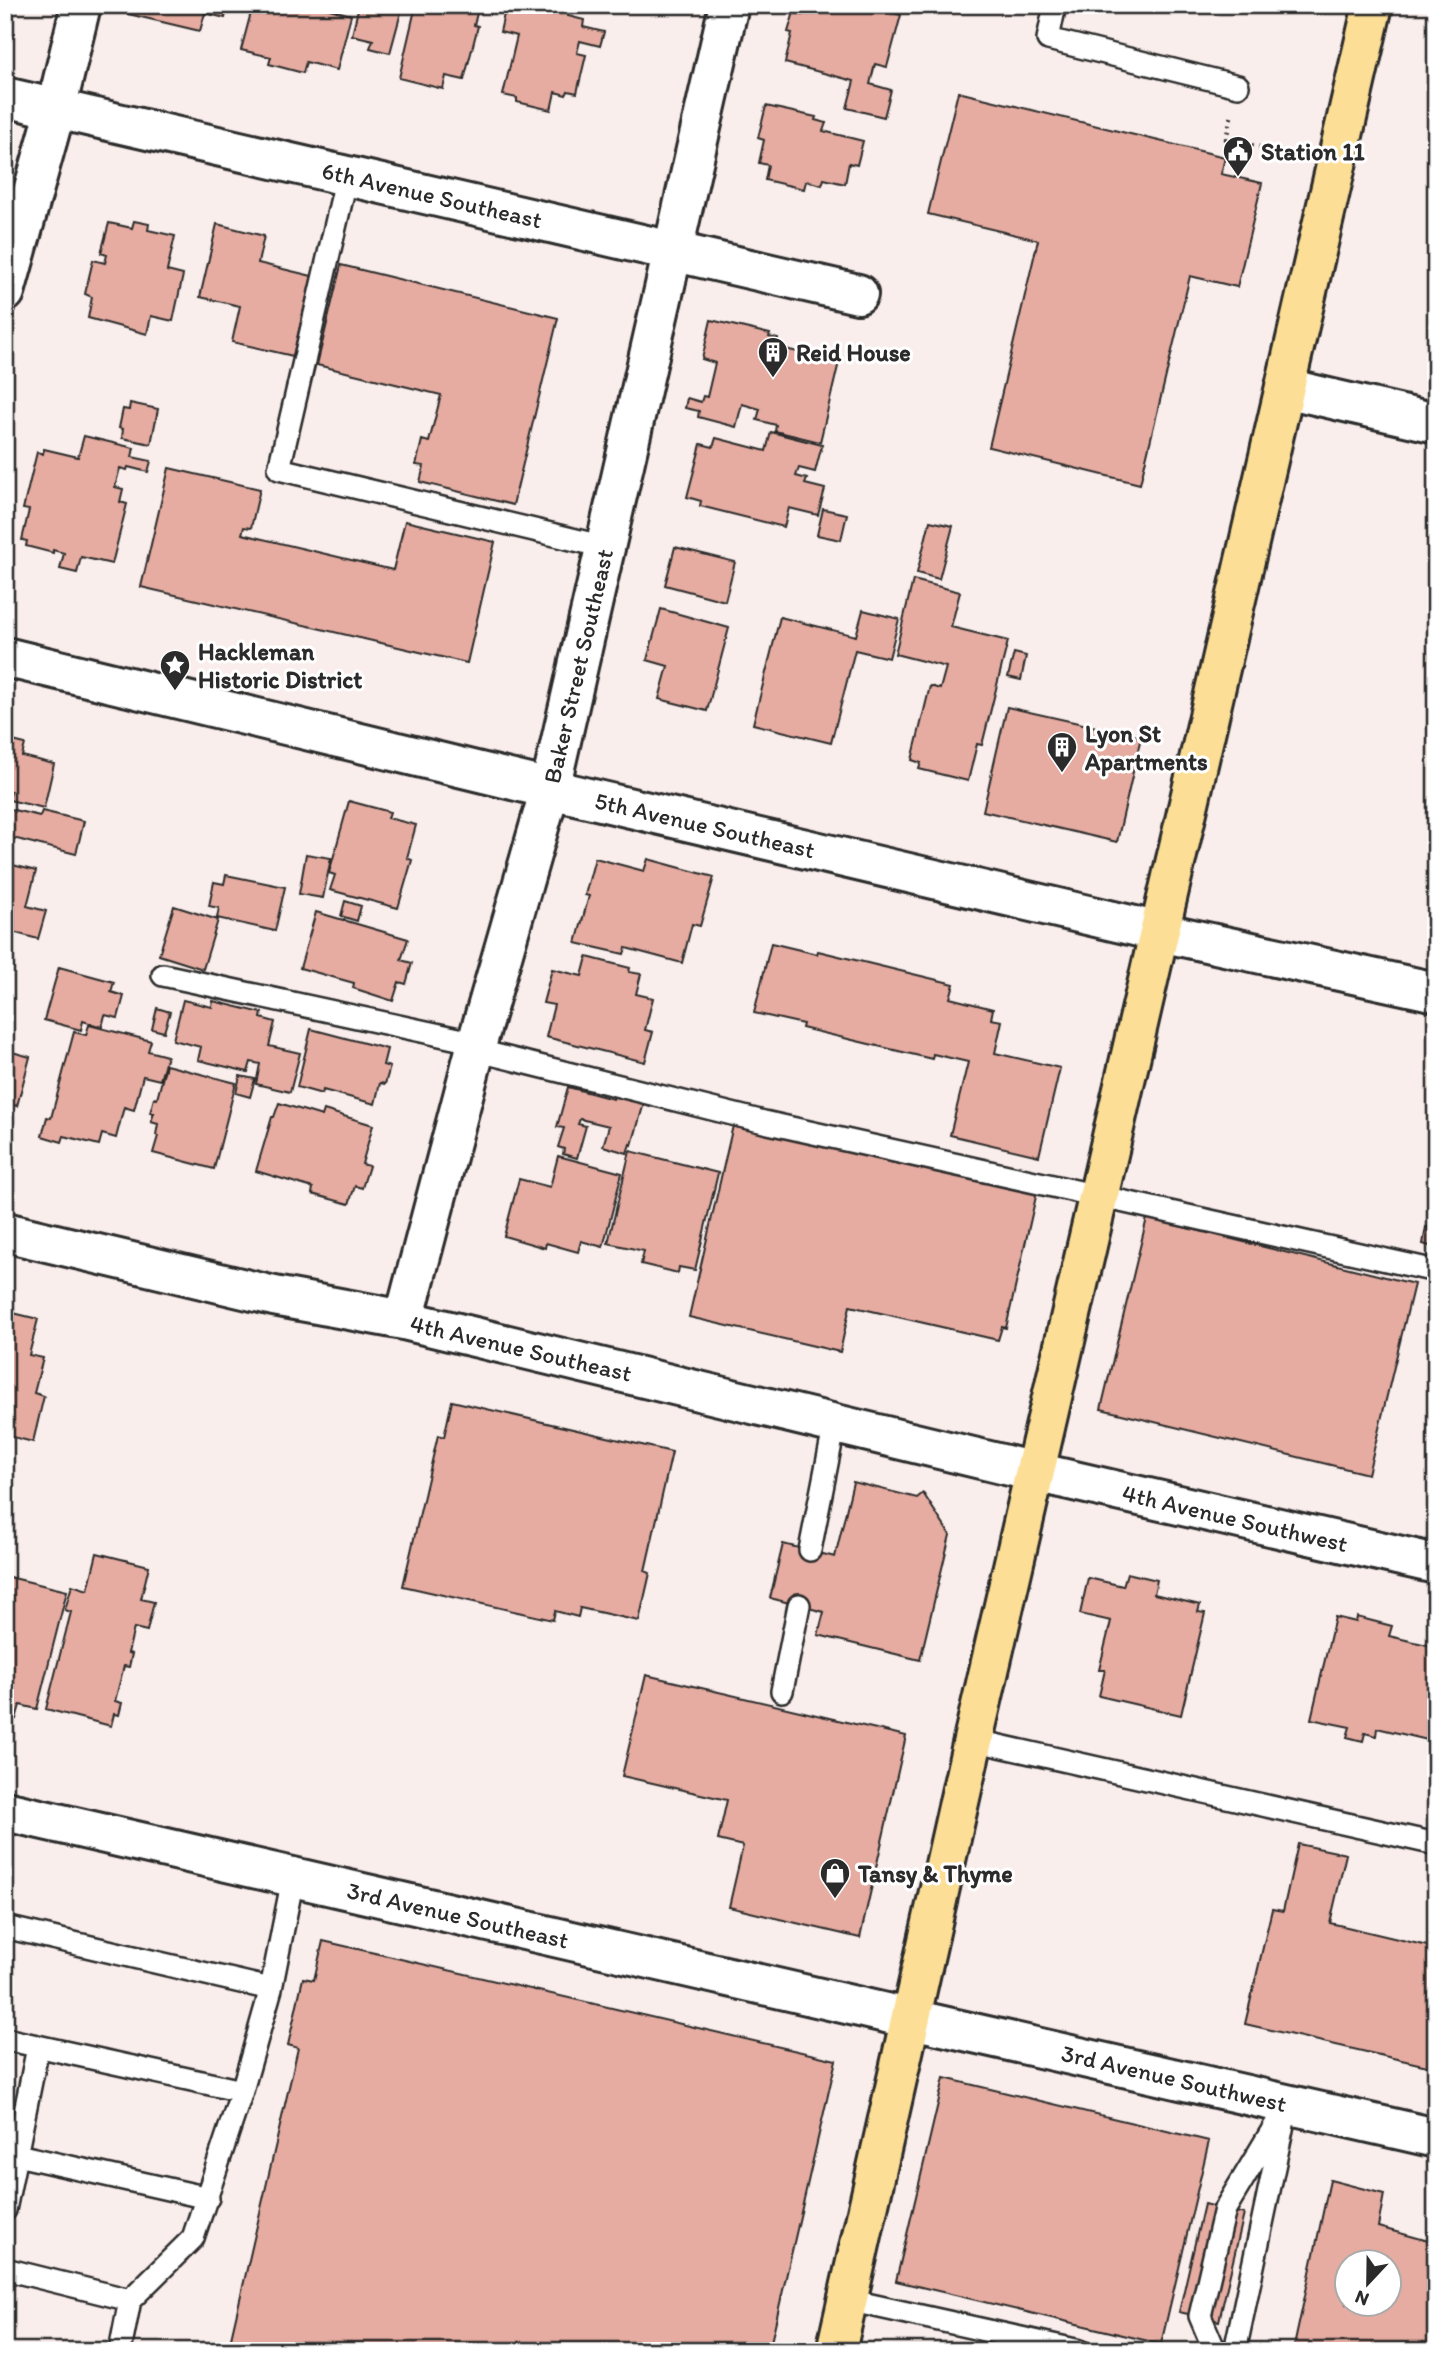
<svg xmlns="http://www.w3.org/2000/svg" width="1441" height="2356" font-family="Itim,sans-serif">
	<style>
		.building { fill: #e6aca1; stroke: #2b2b2b; stroke-width: 2; fill-rule: evenodd }
		.lines { fill: none; stroke-linecap: round; stroke-linejoin: round }
		.service-casing { stroke: #2b2b2b; stroke-width: 26 }
		.minor-casing { stroke: #2b2b2b; stroke-width: 44 }
		.tertiary-casing { stroke: #2b2b2b; stroke-width: 44 }
		.trunk-casing { stroke: #2b2b2b; stroke-width: 44 }
		.path { stroke: #2b2b2b; stroke-width: 4.5; stroke-dasharray: 2 5; stroke-linecap: butt }
		.service { stroke: #fff; stroke-width: 21 }
		.minor { stroke: #fff; stroke-width: 38 }
		.tertiary { stroke: #fff; stroke-width: 38 }
		.trunk { stroke: #fcde96; stroke-width: 38 }
		.labels { text-anchor: middle; dominant-baseline: central; stroke-width: 6; stroke-linejoin: round; paint-order: stroke }
		.poi-label { font-size: 24px; font-weight: bold; fill: #2b2b2b; stroke: #fff; text-anchor: start }
		.street-label { font-size: 24px; fill: #2b2b2b; stroke: #fff }
	</style>
	<rect width="100%" height="100%" fill="#faeeec"/>
	<filter id="ink" filterUnits="userSpaceOnUse"><feTurbulence type="fractalNoise" baseFrequency=".0143" numOctaves="2"/><feDisplacementMap in="SourceGraphic" scale="14" xChannelSelector="R" yChannelSelector="G"/><feConvolveMatrix kernelMatrix="1 2 1 2 8 2 1 2 1" color-interpolation-filters="sRGB"/></filter>
	<g filter="url(#ink)">
		<path class="building" d="M126,5H228L225,18L205,13L200,31L124,13Z
			M253,5H315L351,15L337,70L306,62L303,73L269,64L271,57L241,50Z
			M359,5H403L390,53L370,48L373,40L352,35Z
			M416,5H479L474,25L478,26L464,80L446,76L443,89L399,78Z
			M506,5H542L568,12V16L584,20L583,27L604,32L600,46L580,41L577,53L586,55L577,93L568,91L566,95L555,92L551,110L517,102V98L503,95L517,36L500,32Z
			M804,5H880L879,9L901,15L887,67L875,64L870,84L891,90L884,117L847,108L854,81L785,63L792,33L788,32L794,12L802,15Z
			M958,92L1225,157L1221,174L1262,183L1237,287L1190,276L1140,484L989,447L1038,240L928,214Z
			M766,106L816,117L815,120L826,123L823,131L863,141L857,165L849,163L845,184L824,179L822,185L806,181L804,189L765,180L768,165L759,163L764,140L758,138Z
			M134,221L149,224L148,230L175,236L167,271L183,275L173,321L151,316L147,334L88,318L92,297L85,294L93,260L105,263L107,255L101,253L109,223L132,228Z
			M217,224L264,236L258,263L312,276L293,356L232,342L240,306L200,297Z
			M341,265L558,318L513,505L420,482L424,466L416,465L422,440L429,442L441,395L317,365Z
			M711,320L770,334L769,337L778,339L777,347L839,362L820,442L775,431L776,425L757,420L760,409L742,404L736,427L698,417L699,411L685,408L687,398L701,402L703,396L707,397L715,363L702,359Z
			M130,403L158,409L151,444L122,438L123,429L119,428L123,409L129,410Z
			M771,432L822,445L815,472L799,468L796,476L807,479L805,484L825,489L818,515L789,508L784,527L700,506L701,501L687,497L701,444L713,447L716,438L766,451Z
			M84,436L134,448L132,457L151,461L148,472L128,467L127,470L120,468L115,487L123,489L120,502L127,504L112,564L81,557L77,573L60,569L64,553L53,550V553L26,546L27,541L22,540L29,510L23,509L37,452L43,454L44,449L78,457Z
			M169,468L260,489L251,528L244,527L242,534L393,570L405,521L495,542L467,663L141,587Z
			M823,509L847,514L841,540L817,535Z
			M930,521L953,526L939,579L917,573Z
			M675,547L735,562L725,601L665,585Z
			M913,580L960,592L951,627L1008,641L982,745L977,744L968,781L919,769L921,763L912,760L930,686L940,689L946,667L895,654Z
			M661,609L729,628L707,711L659,699L668,666L647,660Z
			M863,610L899,619L889,658L855,650L831,743L753,724L780,617L856,636Z
			M1014,653L1026,656L1021,680L1008,677Z
			M1007,707L1141,737L1117,842L983,811Z
			M5,739L25,744L22,756L54,764L44,808L9,800L11,791L5,790Z
			M349,801L390,812L388,818L416,825L407,858L412,860L398,908L330,890L335,875L329,873Z
			M5,808L40,816L42,811L84,821L76,854L5,836Z
			M306,854L331,858L323,898L299,894Z
			M595,858L644,871L648,859L714,877L700,926L692,924L682,963L626,948L624,954L576,943L589,896L585,895Z
			M5,863L36,871L27,906L46,911L38,939L5,930Z
			M226,875L285,887L275,931L217,918L219,908L209,906L214,882L224,884Z
			M345,901L361,906L357,921L341,916Z
			M174,906L218,920L203,969L159,955Z
			M316,912L408,939L401,960L412,963L406,984L399,982L393,1001L353,988L354,983L300,968Z
			M771,943L817,954L818,951L954,984L950,998L993,1009L991,1019L1002,1021L995,1053L1060,1068L1039,1156L950,1135L968,1062L933,1054L932,1059L802,1028L803,1024L754,1013Z
			M587,957L630,968L629,972L641,974L636,994L653,998L645,1030L653,1032L645,1062L546,1037L554,1005L543,1003L552,969L582,976Z
			M59,967L114,982L111,992L124,996L118,1018L105,1015L102,1027L83,1021L81,1030L44,1020Z
			M183,1000L212,1007L213,1001L262,1013L261,1018L275,1022L269,1046L300,1053L290,1092L256,1084L260,1064L251,1062L248,1072L198,1060L201,1047L173,1040Z
			M157,1008L170,1012L164,1032L152,1029Z
			M89,1025L151,1041L148,1051L167,1056L160,1080L143,1076L134,1110L124,1107L116,1138L102,1134L99,1145L64,1136L62,1142L42,1136L47,1117L51,1118L74,1032L86,1035Z
			M311,1029L387,1049L383,1065L390,1067L385,1084L380,1083L375,1104L323,1090L322,1094L297,1087Z
			M5,1050L30,1057L17,1106L5,1103Z
			M166,1065L236,1083L214,1169L153,1153L158,1136L156,1135L158,1124L151,1122L154,1113H150L154,1098L157,1099Z
			M240,1076L255,1079L250,1097L236,1093Z
			M568,1087L613,1099L614,1095L644,1103L632,1145L630,1144L627,1153L603,1146L609,1126L580,1119L578,1124L586,1126L577,1158L563,1154L564,1149L558,1147L564,1128L557,1127Z
			M279,1103L322,1116L324,1110L373,1125L362,1164L369,1166L362,1188L355,1186L349,1204L312,1194L313,1188L256,1171L272,1117H274Z
			M734,1121L1037,1192L1006,1328L1002,1327L998,1340L850,1306L840,1352L689,1317Z
			M630,1151L718,1173L695,1270L679,1267L678,1273L641,1264L644,1251L608,1243Z
			M558,1156L622,1173L603,1247L581,1241L578,1252L546,1243L545,1248L504,1236L519,1179L550,1187Z
			M1147,1218L1414,1284L1368,1474L1101,1409Z
			M1426,1227L1436,1229V1248L1423,1244Z
			M5,1311L38,1319L29,1355L43,1358L34,1393L44,1396L33,1442L5,1435Z
			M452,1401L672,1452L645,1571L650,1573L639,1621L580,1608L578,1617L555,1611L553,1620L403,1586L438,1435L444,1437Z
			M853,1482L917,1498L923,1493L950,1535L920,1660L818,1635L824,1612L770,1598L783,1544L835,1557Z
			M97,1553L149,1566L141,1599L154,1602L147,1631L134,1628L128,1653L132,1654L129,1667L124,1666L115,1701L122,1703L119,1715L114,1714L111,1726L46,1709L71,1612L65,1610L72,1585L88,1590Z
			M1127,1573L1157,1580L1154,1594L1200,1605L1198,1612L1205,1613L1181,1715L1099,1696L1105,1670H1099L1111,1621L1080,1614L1088,1578L1123,1586Z
			M5,1576L67,1591L37,1709L20,1705L16,1719L5,1717Z
			M1335,1617L1356,1622L1357,1617L1392,1626L1389,1636L1436,1647V1742L1377,1728L1376,1736L1365,1733L1363,1741L1347,1737L1350,1727L1311,1719Z
			M646,1675L906,1736L860,1938L729,1907L743,1846L718,1840L727,1800L622,1776Z
			M1298,1844L1346,1854L1330,1923L1436,1948V2068L1245,2024L1272,1909L1283,1911Z
			M323,1941L836,2060L769,2351H228L298,2048L288,2045L303,1978L314,1980Z
			M944,2078L1209,2141L1161,2344L896,2281Z
			M1330,2180L1384,2194L1378,2227L1436,2243V2334L1432,2351H1293ZM1346,2262H1388V2304H1346Z
			M1204,2204L1244,2214L1219,2321L1179,2312Z"/>
		<g class="lines">
			<g class="service-casing">
				<path id="service" d="M1055,5L1048,39L1238,86
					M347,176L279,469L605,547
					M163,975L477,1043
					M475,1050L764,1122L1436,1271
					M810,1550L835,1423
					M782,1691L799,1605
					M973,1740L1436,1844
					M5,1927L271,1989
					M5,2039L242,2091
					M17,2155L208,2198
					M5,2210L38,2047
					M5,2269L130,2300
					M848,2300L1080,2351
					M120,2351L130,2300L193,2238L242,2091L271,1989L293,1878
					M1215,2351L1200,2316L1225,2209L1288,2104
					M1235,2351L1284,2120"/>
			</g>
			<g class="minor-casing">
				<path id="minor" d="M5,97L858,294
					M5,292L56,109L81,5
					M1285,388L1436,423
					M5,657L550,789L1160,932
					M5,1232L274,1296L404,1320L1035,1472L1436,1564
					M404,1320L477,1043L550,789L729,5
					M5,1811L912,2019"/>
			</g>
			<g class="tertiary-casing">
				<path id="tertiary" d="M1160,932L1436,992
					M912,2019L1436,2138"/>
			</g>
			<g class="trunk-casing">
				<path id="trunk" d="M836,2351L973,1740L1373,5"/>
			</g>
			<path class="path" d="M1231,117L1226,139L1297,156"/>
			<use href="#service" class="service"/>
			<use href="#minor" class="minor"/>
			<use href="#tertiary" class="tertiary"/>
			<use href="#trunk" class="trunk"/>
		</g>
	</g>
	<defs>
		<g id="civic-pin" transform="scale(1.575)"><path d="M0 17L-7.5 6A9.5 9.5 0 1 1 7.5 6Z" fill="#2b2b2b" stroke="#fff"/><path d="M-.6-6.5H3V-4.5H.6V-3L4-1V1h2V6H-6V1h2V-1L-.6-3ZM-1.2 2.5V6h2.4V2.5Z" fill="#fff"/></g>
		<g id="building-pin" transform="scale(1.575)"><path d="M0 17L-7.5 6A9.5 9.5 0 1 1 7.5 6Z" fill="#2b2b2b" stroke="#fff"/><path d="M-4-6H4V6H1V3H-1V6H-4ZM-2.5-4.3h1.7v1.8h-1.7ZM.8-4.3h1.7v1.8H.8ZM-2.5-1h1.7V.8h-1.7ZM.8-1h1.7V.8H.8Z" fill="#fff"/></g>
		<g id="sight-pin" transform="scale(1.575)"><path d="M0 17L-7.5 6A9.5 9.5 0 1 1 7.5 6Z" fill="#2b2b2b" stroke="#fff"/><path d="M0-6L1.8-2.2L6-1.7L2.9 1.2L3.7 5.4L0 3.3L-3.7 5.4L-2.9 1.2L-6-1.7L-1.8-2.2Z" fill="#fff"/></g>
		<g id="shop-pin" transform="scale(1.575)"><path d="M0 17L-7.5 6A9.5 9.5 0 1 1 7.5 6Z" fill="#2b2b2b" stroke="#fff"/><path d="M-5-2.5h2.3a2.7 3.5 0 0 1 5.4 0H5L5.5 6h-11ZM-1.5-2.5h3a1.5 2.3 0 0 0-3 0Z" fill="#fff"/></g>
	</defs>
	<g fill-rule="evenodd">
		<use href="#civic-pin" x="1238" y="151"/>
		<use href="#building-pin" x="773" y="352"/>
		<use href="#sight-pin" x="175" y="665"/>
		<use href="#building-pin" x="1062" y="747"/>
		<use href="#shop-pin" x="835" y="1873"/>
	</g>
	<g class="labels">
		<g class="poi-label">
			<text x="1261" y="151">Station 11</text>
			<text x="796" y="352">Reid House</text>
			<text x="198" y="651">Hackleman<tspan x="198" dy="28">Historic District</tspan></text>
			<text x="1085" y="733">Lyon St<tspan x="1085" dy="28">Apartments</tspan></text>
			<text x="858" y="1873">Tansy &amp; Thyme</text>
		</g>
		<g class="street-label">
			<text transform="translate(432 195) rotate(13)">6th Avenue Southeast</text>
			<text transform="translate(578 666) rotate(-77)">Baker Street Southeast</text>
			<text transform="translate(705 825) rotate(13)">5th Avenue Southeast</text>
			<text transform="translate(521 1348) rotate(13)">4th Avenue Southeast</text>
			<text transform="translate(1235 1518) rotate(13)">4th Avenue Southwest</text>
			<text transform="translate(458 1915) rotate(13)">3rd Avenue Southeast</text>
			<text transform="translate(1174 2078) rotate(13)">3rd Avenue Southwest</text>
		</g>
	</g>
	<rect width="1441" height="2356" fill="none" stroke="#fff" stroke-width="28"/>
	<rect x="14" y="14" width="1413" height="2328" fill="none" stroke="#2b2b2b" stroke-width="2.5" filter="url(#ink)"/>
	<g transform="translate(1368 2283) rotate(202)"><circle r="33" fill="#ffffff" stroke="#aaaaaa" stroke-width="2"/>
	<path d="M0-5L12 26L0 18L-12 26Z" fill="#2b2b2b"/>
	<text y="-10" font-size="19" font-weight="bold" text-anchor="middle" fill="#2b2b2b">N</text>
	</g>
</svg>
